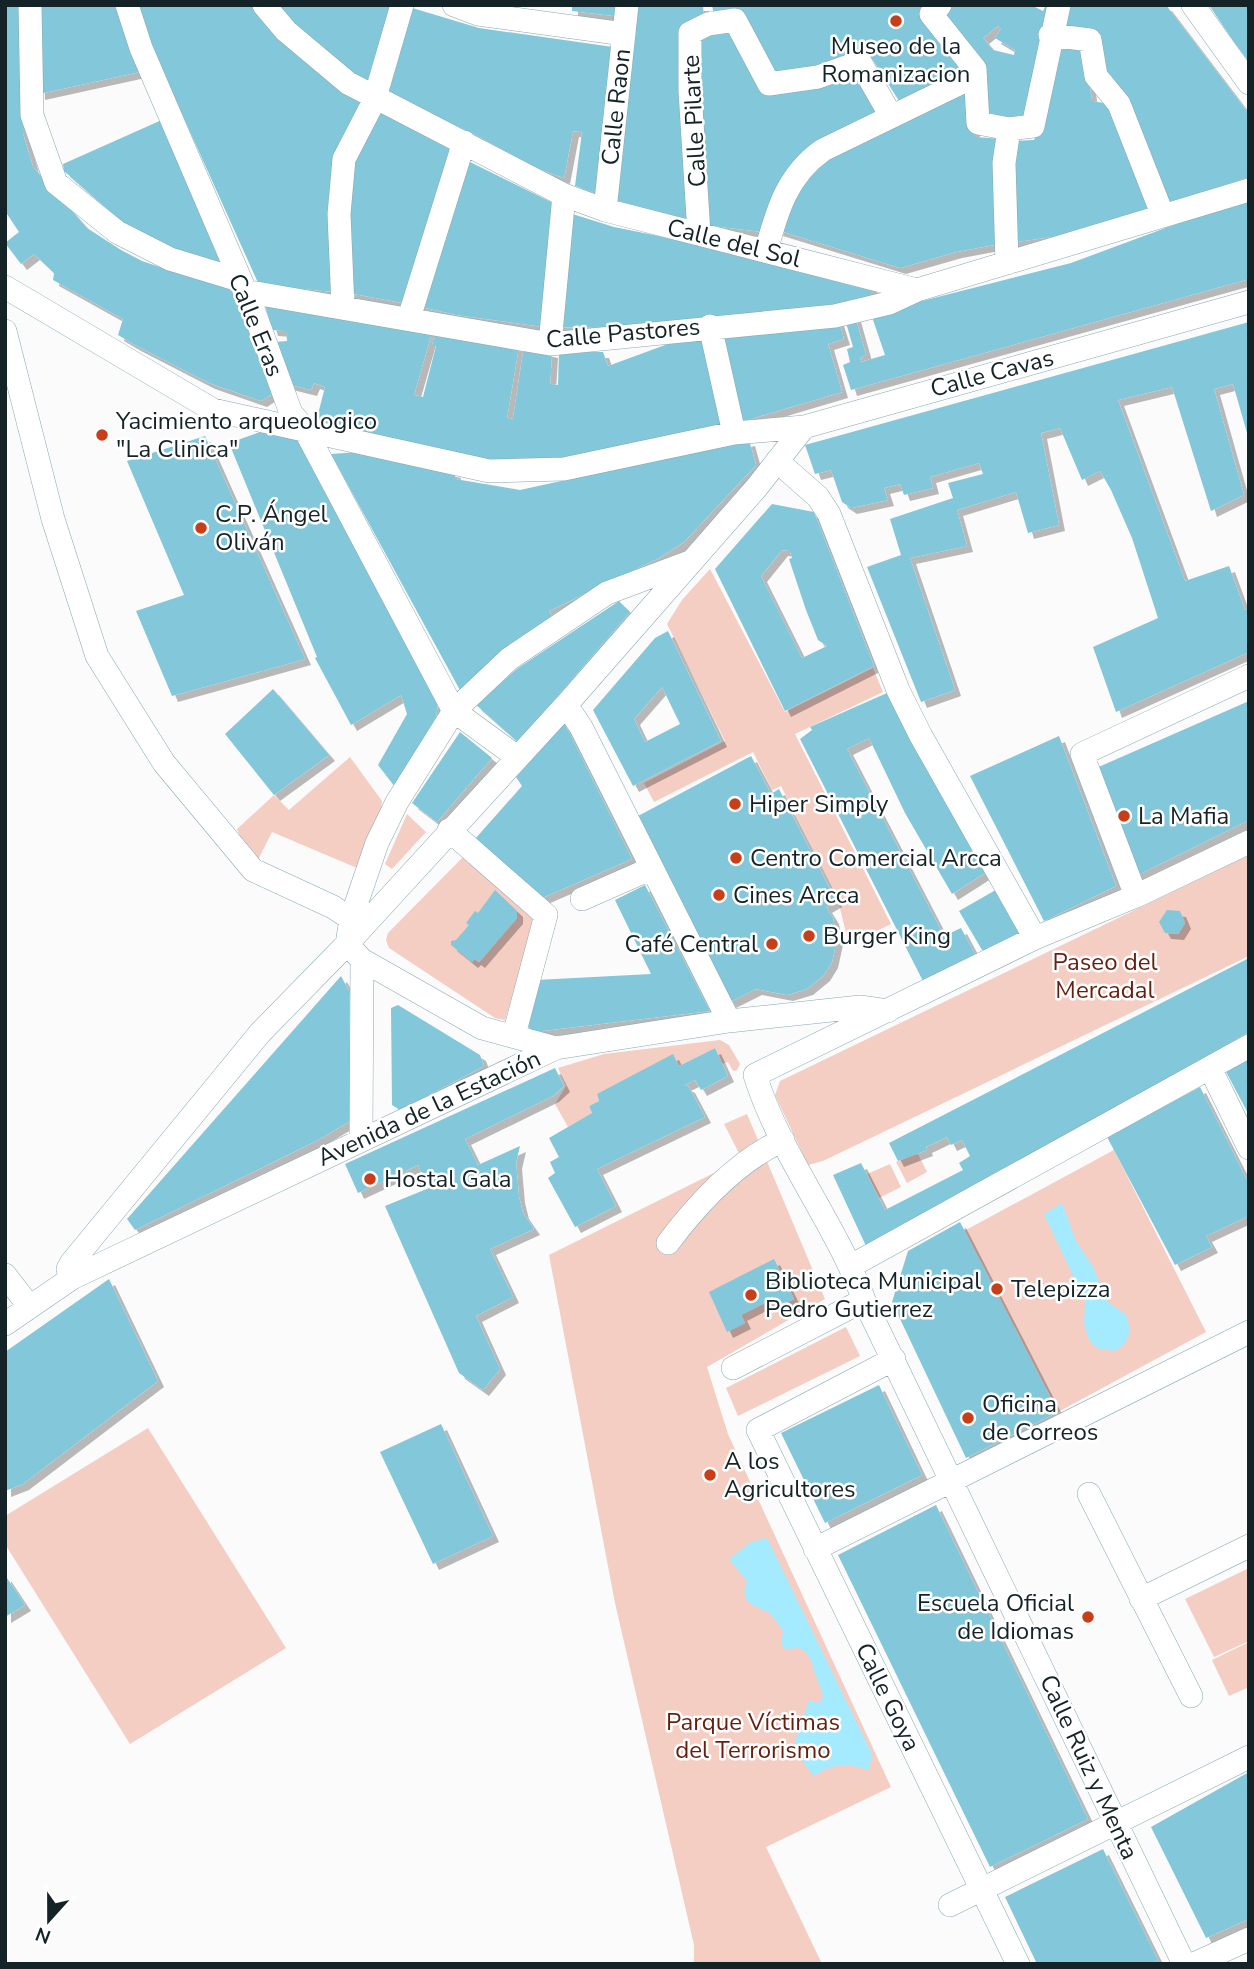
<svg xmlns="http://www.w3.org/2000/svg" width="1254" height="1969" font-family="'Nunito Sans',sans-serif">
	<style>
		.green { fill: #f4cdc3 }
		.water { fill: #a5ebff }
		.building { fill: #83c7da; fill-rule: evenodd; filter: url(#shadow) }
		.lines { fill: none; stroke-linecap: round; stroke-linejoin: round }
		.minor-casing { stroke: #85a9b4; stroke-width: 24 }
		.minor { stroke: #fff; stroke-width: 23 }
		.poi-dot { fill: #c73e18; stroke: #fff; stroke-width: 2.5 }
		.labels { text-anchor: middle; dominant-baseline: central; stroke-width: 5; stroke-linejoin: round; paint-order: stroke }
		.poi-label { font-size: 24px; fill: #142327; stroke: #fff; text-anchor: start }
		.street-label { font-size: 24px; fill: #142327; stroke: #fff }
		.park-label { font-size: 24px; fill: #651f0e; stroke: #fff }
	</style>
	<defs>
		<filter id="shadow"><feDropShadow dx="6" dy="6" stdDeviation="0" flood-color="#0004"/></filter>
	</defs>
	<rect width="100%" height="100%" fill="#fbfbfb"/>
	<path class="green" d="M710,569L785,712L873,668L883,692L795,734L891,924L849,945L838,900L781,786L772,790L753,752L654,802L644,783L725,741L667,624L682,600Z
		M350,757L382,801L377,843L357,868L272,832L253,870L237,829L274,795L289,810Z
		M407,814L426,832L392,869L385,864Z
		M466,854L536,919L505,1020L495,1018L389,948L386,940L388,933Z
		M1249,855V956L823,1161L808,1165L775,1095L780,1081Z
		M720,1040L729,1045L740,1064L737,1070L733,1071L728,1062L722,1064L715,1048L679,1066L597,1094L599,1101L589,1106L592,1113L568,1127L555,1104L566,1086L558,1068L604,1054Z
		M747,1114L825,1299L707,1367L728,1434L891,1787L766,1847L822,1964H694V1945L615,1603L549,1255L742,1159L724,1124Z
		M1114,1150L1206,1332L1058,1412L964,1231Z
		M917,1152L927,1172L907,1183L896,1162Z
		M890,1164L901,1187L879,1198L867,1174Z
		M846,1327L860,1356L738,1416L726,1388Z
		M148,1428L286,1648L130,1744L5,1544V1516Z
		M1249,1568V1641L1214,1657L1185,1599Z
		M1249,1642V1687L1229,1696L1212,1660Z"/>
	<path class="water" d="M1062,1203L1076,1241L1093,1267L1108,1302L1126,1315C1132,1331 1130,1343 1114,1351L1096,1348L1089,1340L1084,1324L1085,1301L1044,1214Z
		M767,1538L872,1754L869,1770C848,1763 833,1763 814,1776L802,1761L804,1759L795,1741L809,1700L818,1703L823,1698C822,1688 819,1685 816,1676C811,1663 813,1656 799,1648L785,1649L781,1644L783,1631C779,1626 774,1617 769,1613C755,1604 738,1605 747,1581L729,1559L751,1542Z"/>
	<path class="building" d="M5,5H20L23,134L33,167L87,228L121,250L142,261L192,278L233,281L272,394L261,401L209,383L135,345L118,335L123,319L53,280L54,273L34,254L21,264L5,243L19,232L5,211Z
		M37,5H118L144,71L39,94Z
		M133,5H255L366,103L341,150L336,292L259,285Z
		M274,5H394L373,88L286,23Z
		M572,5H616L615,16L572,11Z
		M633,5H703L704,17L699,22L694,223L616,201Z
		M712,5H921L968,72L903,107L867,51L858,57L771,77L714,16Z
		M947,5H1031L1043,11L1046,5H1054L1028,118L982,115L937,15ZM998,26L1001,29L995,38L1015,50L1014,55L993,50L983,38Z
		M1065,5H1166L1249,114V177L1164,205L1095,56L1058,32Z
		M1209,5H1249V62L1234,42Z
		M409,7L479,28L613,47L607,79L612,85L600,195L575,186L582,132L573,131L564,178L536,168L476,135L382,92Z
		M732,24L768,91L854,70L879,113L848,129L763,232L705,225L694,36Z
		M1052,41H1083L1092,101L1115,105L1157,208L1065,235L1009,243L1013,141L1034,140L1038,131Z
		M962,89L968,93L975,137L1003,139L999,244L956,252L900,268L777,230L786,203L823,158Z
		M375,108L453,150L403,303L349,293L347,176Z
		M164,119L222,255L217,264L152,241L130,229L64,171L63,164Z
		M466,160L557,205L544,327L457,315L417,306Z
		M1249,197V279L851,390L843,365L850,362L847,349L853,347L845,319L855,316L866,355L860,358L861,362L885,355L871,314L1071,263Z
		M566,212L614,227L872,279L870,303L608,328L557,327Z
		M263,298L433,329L414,395L423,397L436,346H432L436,329L519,346L507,418L513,419L524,346L552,352L550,384L558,385L559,352H603L608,366L676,341L707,338L723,420L719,429L551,461L492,463L316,422L325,387L314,383L311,390L287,384L275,342L287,341L286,331L272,330Z
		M838,320L844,339L828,344L842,392L737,423L717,338Z
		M1249,322V440L1233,384L1214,389L1244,495L1211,511L1172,387L1118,400L1185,581L1229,566L1245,610L1249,609V652L1116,712L1093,647L1158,618L1132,538L1111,490L1100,471L1082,480L1060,428L1041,433L1059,525L1028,533L1016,492L957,510L967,546L910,558L955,690L921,702L867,567L901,555L890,519L953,498L948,483L983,474L979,463L930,477L933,488L904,495L900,484L884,488L888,500L851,508L842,502L831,470L815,474L805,445Z
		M266,430L301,438L438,702L436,717L395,787L378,765L407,714L401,695L351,725L315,658L317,657L229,443Z
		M205,436L305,659L172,696L136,611L184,595L127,461Z
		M749,440L756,465L684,542L659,558L549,611L554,619L461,692L331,454L359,452L455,472V479L520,490Z
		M772,504L814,512L874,666L785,711L715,569ZM782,550L790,551L792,558L789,559L806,610L818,640L827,646L802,658L761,576Z
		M619,601L630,612L518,742L475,704L518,668Z
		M668,631L721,741L633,786L593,710L655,638ZM662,687L680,724L645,742L634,719Z
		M273,689L329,755L274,795L225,734Z
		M887,693L985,873L952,894L905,813L869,738L847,749L944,936L961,928L976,956L925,985L800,739L812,730L810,727Z
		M1249,701V820L1136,876L1094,769Z
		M564,722L632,859L542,898L475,839L522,786L516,777Z
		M460,732L492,758L437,822L412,803Z
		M1059,736L1116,886L1044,921L970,776Z
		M751,756L771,794L779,789L836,901L826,907L833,918L837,939L832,962L824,975L807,989L787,995L756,989L730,1002L638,816Z
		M645,885L710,1011L533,1032L525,1023L536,980L651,974L615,900Z
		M1001,887L1029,934L985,955L959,911Z
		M495,890L517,911V918L479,962L475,959L472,962L451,945V941L456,940L469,925L466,923L475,911L478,913Z
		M1167,910L1180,911L1185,923L1178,934L1165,933L1159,922Z
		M1249,958V1032L901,1229L866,1246L833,1175L861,1163L885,1210L963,1170L959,1163L970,1156L962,1140L951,1145L947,1137L926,1147L927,1150L898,1161L889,1143Z
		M341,976L349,991L350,1121L320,1139L135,1230L127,1219Z
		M398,1005L480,1055L484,1066L400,1110L392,1105L391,1008Z
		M715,1048L728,1076L701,1090L695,1080L685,1085L689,1087L705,1117L597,1169L616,1206L575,1227L548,1178L555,1173L550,1162L559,1157L549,1138L592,1113L589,1106L599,1101L597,1094L673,1054L679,1066Z
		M1249,1057V1115L1225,1070Z
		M555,1068L564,1086L553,1096L465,1139L478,1165L520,1146L516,1163L519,1197L523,1213L534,1229L490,1249L513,1297L476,1316L500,1369L483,1390L459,1373L385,1206L429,1188L418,1165L358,1193L345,1164Z
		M1200,1087L1249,1184V1216L1206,1236L1212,1247L1175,1265L1107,1137Z
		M960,1222L1058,1412L966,1458L892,1302L908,1251Z
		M774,1259L794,1299L776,1308L772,1299L741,1315L745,1323L727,1332L709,1292Z
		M109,1279L158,1381L23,1484L5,1491V1352Z
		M879,1385L922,1475L825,1523L781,1433Z
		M441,1424L493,1536L433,1564L380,1452Z
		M936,1505L1088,1819L990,1867L838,1555Z
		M5,1575L25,1605L5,1617Z
		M1249,1772V1919L1206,1938L1151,1827Z
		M1103,1849L1158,1960L1150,1964H1037L1005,1897Z"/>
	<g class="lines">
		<g class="minor-casing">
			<path id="minor" d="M30,5L32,115L56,183L117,232L170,259L239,280
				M127,5L141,48L253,309L291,413L304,428L454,711L517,757
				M264,5L286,31L348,83L564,195L605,210L917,290L1249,190
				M454,5L478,14L624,34
				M940,5L931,14L975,69L978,123L1009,129
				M1193,5L1249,83
				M1050,35L1090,40L1096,76L1119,104L1163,216
				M605,210L627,5
				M699,234L690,91V33L708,24L735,20L769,84L818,77L860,62L891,116
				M766,251C777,211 787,175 823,150L975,76
				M1007,263L1004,163L1009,129L1033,126L1059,5
				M5,287L213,410L489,471L564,469L734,433L804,427L1249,302
				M244,291L550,344L835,316L889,303L917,290
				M343,307L339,214L344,159L374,101L402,5
				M409,318L464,142
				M710,326L734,433
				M5,331L53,519L97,656L164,763L253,870L333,907L351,919
				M550,344L564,195
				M777,461L818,497L829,514L898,690L921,736L1035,938
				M566,705L581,727L729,1021
				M449,830L546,915L514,1035
				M1136,896L1082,754L1249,676
				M582,899L650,869
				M556,1048L482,1028L362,960L347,944L351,919L377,843L397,802L454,711L509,659L607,593L687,563
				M1210,1068L1249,1148
				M361,1140L362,960
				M668,1243C698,1203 737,1161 783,1140
				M851,1266L1249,1046
				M5,1275L29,1306
				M72,1278L68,1269L72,1262L260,1033L347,944L566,705L757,487L804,427
				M5,1324L72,1278L556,1048L729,1021L860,1007L888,1011
				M894,1359L758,1430L1018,1964
				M733,1368L864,1300
				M1089,1494L1191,1696
				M815,1549L1249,1332
				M1141,1599L1249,1546
				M950,1905L1249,1757
				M1184,1964L864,1300C835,1222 780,1155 755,1075L1035,938L1136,896L1249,842
				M1194,1964L1249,1939"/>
		</g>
		<use href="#minor" class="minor"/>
	</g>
	<g class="poi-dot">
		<circle cx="896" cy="21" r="7"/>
		<circle cx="102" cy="435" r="7"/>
		<circle cx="201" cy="528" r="7"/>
		<circle cx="735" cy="804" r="7"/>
		<circle cx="1124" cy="816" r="7"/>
		<circle cx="736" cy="858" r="7"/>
		<circle cx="719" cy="895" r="7"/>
		<circle cx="809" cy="936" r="7"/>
		<circle cx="772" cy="944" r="7"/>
		<circle cx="370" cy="1179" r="7"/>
		<circle cx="997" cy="1289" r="7"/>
		<circle cx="751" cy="1295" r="7"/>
		<circle cx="968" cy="1418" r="7"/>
		<circle cx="710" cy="1475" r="7"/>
		<circle cx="1088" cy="1617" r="7"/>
	</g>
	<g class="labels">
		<g class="poi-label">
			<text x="896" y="46" text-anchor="middle">Museo de la<tspan x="896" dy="28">Romanizacion</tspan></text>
			<text x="116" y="421">Yacimiento arqueologico<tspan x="116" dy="28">"La Clinica"</tspan></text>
			<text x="215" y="514">C.P. Ángel<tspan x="215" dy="28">Oliván</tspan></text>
			<text x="749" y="804">Hiper Simply</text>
			<text x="1138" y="816">La Mafia</text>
			<text x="750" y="858">Centro Comercial Arcca</text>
			<text x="733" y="895">Cines Arcca</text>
			<text x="823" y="936">Burger King</text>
			<text x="758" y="944" text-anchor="end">Café Central</text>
			<text x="384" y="1179">Hostal Gala</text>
			<text x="765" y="1281">Biblioteca Municipal<tspan x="765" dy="28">Pedro Gutierrez</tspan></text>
			<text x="1011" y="1289">Telepizza</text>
			<text x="982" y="1404">Oficina<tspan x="982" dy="28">de Correos</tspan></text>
			<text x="724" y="1461">A los<tspan x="724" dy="28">Agricultores</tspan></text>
			<text x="1074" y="1603" text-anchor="end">Escuela Oficial<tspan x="1074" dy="28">de Idiomas</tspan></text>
		</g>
		<g class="street-label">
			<text transform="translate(616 107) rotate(-84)">Calle Raon</text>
			<text transform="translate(694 121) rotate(-93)">Calle Pilarte</text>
			<text transform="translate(734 243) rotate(14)">Calle del Sol</text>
			<text transform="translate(256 325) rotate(68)">Calle Eras</text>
			<text transform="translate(623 333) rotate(-5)">Calle Pastores</text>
			<text transform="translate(992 373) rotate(-15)">Calle Cavas</text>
			<text transform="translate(429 1108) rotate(-25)">Avenida de la Estación</text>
			<text transform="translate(888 1697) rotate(64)">Calle Goya</text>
			<text transform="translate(1089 1767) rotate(65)">Calle Ruiz y Menta</text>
		</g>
		<g class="park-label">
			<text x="1105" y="962">Paseo del<tspan x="1105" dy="28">Mercadal</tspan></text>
			<text x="753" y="1722">Parque Víctimas<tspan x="753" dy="28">del Terrorismo</tspan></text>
		</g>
	</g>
	<rect width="1254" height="1969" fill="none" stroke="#142327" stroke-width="14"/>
	<g transform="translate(49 1920) rotate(201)" stroke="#ffffff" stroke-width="5" paint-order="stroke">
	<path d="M0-5L12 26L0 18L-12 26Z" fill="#142327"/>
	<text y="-10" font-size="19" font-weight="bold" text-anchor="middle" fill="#142327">N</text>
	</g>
</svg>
